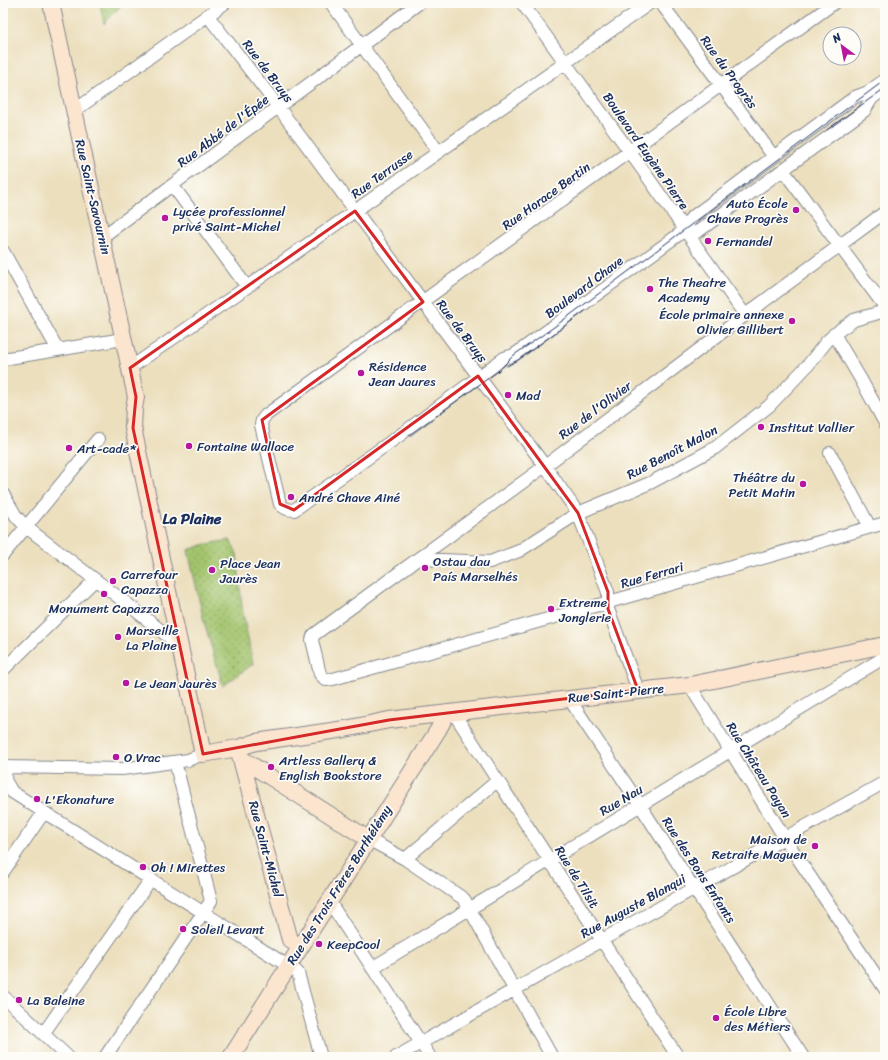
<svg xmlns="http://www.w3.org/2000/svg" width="888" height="1060" font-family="Sriracha,sans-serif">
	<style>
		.green { fill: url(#green-dots); stroke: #5f7a66 }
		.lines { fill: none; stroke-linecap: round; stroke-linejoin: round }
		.street-casing { stroke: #84878e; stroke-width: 14 }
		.secondary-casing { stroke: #84878e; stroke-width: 18 }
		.street { stroke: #fff; stroke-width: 12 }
		.secondary { stroke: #fbe5cf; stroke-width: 16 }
		.tram { stroke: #1b2f5e; stroke-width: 1 }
		.marked { fill: none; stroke: #d62828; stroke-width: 3; stroke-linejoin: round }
		.poi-dot { fill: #b5179e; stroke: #fdfcf7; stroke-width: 1.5 }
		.labels { text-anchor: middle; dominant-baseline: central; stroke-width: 3.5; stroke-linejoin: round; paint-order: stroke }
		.street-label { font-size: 13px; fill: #1b2f5e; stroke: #fdfcf7 }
		.poi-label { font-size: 13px; fill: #1b2f5e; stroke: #fdfcf7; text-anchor: start }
		.quarter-label { font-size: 15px; font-weight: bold; fill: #1b2f5e; stroke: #fdfcf7 }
	</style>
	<defs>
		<pattern id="green-dots" width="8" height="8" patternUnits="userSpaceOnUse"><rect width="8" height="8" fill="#a3c46d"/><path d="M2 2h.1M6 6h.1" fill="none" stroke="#84a05d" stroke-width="1.8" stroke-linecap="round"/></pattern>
	</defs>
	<rect width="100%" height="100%" fill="#fdfcf7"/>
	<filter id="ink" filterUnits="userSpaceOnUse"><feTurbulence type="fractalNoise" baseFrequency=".025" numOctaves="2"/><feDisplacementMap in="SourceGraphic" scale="8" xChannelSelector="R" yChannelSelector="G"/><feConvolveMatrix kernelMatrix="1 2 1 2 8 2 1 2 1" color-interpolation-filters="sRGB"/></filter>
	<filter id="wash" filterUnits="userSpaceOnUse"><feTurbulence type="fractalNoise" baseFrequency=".012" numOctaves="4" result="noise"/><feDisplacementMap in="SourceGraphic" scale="16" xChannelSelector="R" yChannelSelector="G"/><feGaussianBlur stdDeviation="0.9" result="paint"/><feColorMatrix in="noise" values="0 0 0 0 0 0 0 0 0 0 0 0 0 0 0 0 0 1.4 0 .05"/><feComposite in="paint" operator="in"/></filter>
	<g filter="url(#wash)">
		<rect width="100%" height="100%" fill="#ecdfbd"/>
		<path class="green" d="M100,3H123L104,24Z
			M230,540L237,554L242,608L253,664L223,686L204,622L188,550L206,544Z"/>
	</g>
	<g filter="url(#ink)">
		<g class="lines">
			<g class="street-casing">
				<path id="street" d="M331,3L438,151
					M522,3L630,152L745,315
					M661,3L774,157
					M834,3L266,415L262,420L261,425L280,504C284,509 288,510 294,510L403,433L504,358L514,355L685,230L691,218L855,97L868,92L885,80
					M208,16L273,100L470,365L545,466L578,513L608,592V609L638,690
					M74,111L225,3
					M783,170L885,307
					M173,186L247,287
					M885,212L733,324L545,466L315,634L313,636L312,640L320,674L326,680L333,679L609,602L885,523
					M689,236L700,230L864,111L872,98L882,91
					M102,237L419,3
					M3,251L58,350
					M834,334L860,378L885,423
					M3,359L123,339
					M130,368L247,287L650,3
					M830,453L870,527
					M3,494L16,516L26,527L134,609L180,646
					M3,555L98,439
					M418,559L490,562L519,551L578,513L650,483L715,448L769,406L808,365L827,341L841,329L854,320L885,311
					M3,670L95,580
					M690,685L695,694L791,848L885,989
					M572,698L574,706L640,805L803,1057
					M453,712L678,1057
					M3,767L122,769L188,760L203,754
					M6,768L5,780L12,792L296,971L298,973L321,1057
					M368,839L405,859L464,899L552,1057
					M405,859L497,781
					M3,872L44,812
					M329,901L430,1057
					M372,968L885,657
					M3,996L68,1057
					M43,1034L151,879
					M105,1057L211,901L175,762
					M396,1057L609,936L885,782"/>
			</g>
			<g class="secondary-casing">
				<path id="secondary" d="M51,3L136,397L134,408L133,428L203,754L238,748L256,742L345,729L389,720L690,685L885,645
					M238,748L290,940L300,947
					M242,759L368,839
					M231,1057L438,730L447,713"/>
			</g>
			<use href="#street" class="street"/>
			<use href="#secondary" class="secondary"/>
			<path class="tram" d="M827,130L885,88
				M507,366L518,360L585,311
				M409,435L497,372L514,355L554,327L885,80"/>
		</g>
	</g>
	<path class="marked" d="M355,211L423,302L262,420L280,504L294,510L478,376L578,513L608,592V609L638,690L389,720L203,754L133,428L136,397L130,368Z"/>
	<g class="poi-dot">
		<circle cx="796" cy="210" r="4"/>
		<circle cx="165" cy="218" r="4"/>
		<circle cx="708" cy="241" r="4"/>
		<circle cx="650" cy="289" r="4"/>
		<circle cx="792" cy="321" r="4"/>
		<circle cx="361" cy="373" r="4"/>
		<circle cx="508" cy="395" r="4"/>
		<circle cx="761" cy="427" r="4"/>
		<circle cx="189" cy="446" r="4"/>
		<circle cx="69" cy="448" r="4"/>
		<circle cx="803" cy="484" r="4"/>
		<circle cx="291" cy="497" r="4"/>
		<circle cx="425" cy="568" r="4"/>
		<circle cx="212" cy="570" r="4"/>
		<circle cx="113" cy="581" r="4"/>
		<circle cx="104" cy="594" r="4"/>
		<circle cx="551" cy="609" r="4"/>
		<circle cx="118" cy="637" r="4"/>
		<circle cx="126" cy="683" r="4"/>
		<circle cx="116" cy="757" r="4"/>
		<circle cx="271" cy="767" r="4"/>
		<circle cx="37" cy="799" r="4"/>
		<circle cx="815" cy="846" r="4"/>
		<circle cx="143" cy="867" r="4"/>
		<circle cx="183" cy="929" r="4"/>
		<circle cx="319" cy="944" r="4"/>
		<circle cx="19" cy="1000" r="4"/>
		<circle cx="716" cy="1018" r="4"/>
	</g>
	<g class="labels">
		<g class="street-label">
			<text transform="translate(268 71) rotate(53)">Rue de Bruys</text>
			<text transform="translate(729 72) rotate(54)">Rue du Progrès</text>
			<text transform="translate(223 131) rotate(-37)">Rue Abbé de l'Épée</text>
			<text transform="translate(646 151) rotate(55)">Boulevard Eugène Pierre</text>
			<text transform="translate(382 174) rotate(-36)">Rue Terrusse</text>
			<text transform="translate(546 196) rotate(-36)">Rue Horace Bertin</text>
			<text transform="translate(93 197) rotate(77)">Rue Saint-Savournin</text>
			<text transform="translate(584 287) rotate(-37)">Boulevard Chave</text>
			<text transform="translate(462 331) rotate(53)">Rue de Bruys</text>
			<text transform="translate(595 410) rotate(-37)">Rue de l'Olivier</text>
			<text transform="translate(672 452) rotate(-28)">Rue Benoît Malon</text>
			<text transform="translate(652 575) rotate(-16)">Rue Ferrari</text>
			<text transform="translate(616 693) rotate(-6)">Rue Saint-Pierre</text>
			<text transform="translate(759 770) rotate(58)">Rue Château Payan</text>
			<text transform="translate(621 800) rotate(-31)">Rue Nau</text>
			<text transform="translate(266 849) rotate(75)">Rue Saint-Michel</text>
			<text transform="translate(699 870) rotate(57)">Rue des Bons Enfants</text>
			<text transform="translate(577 877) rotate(58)">Rue de Tilsit</text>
			<text transform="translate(339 885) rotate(-58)">Rue des Trois Frères Barthélémy</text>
			<text transform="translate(633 906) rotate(-29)">Rue Auguste Blanqui</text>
		</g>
		<g class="poi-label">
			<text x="788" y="203" text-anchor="end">Auto École<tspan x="788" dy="15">Chave Progrès</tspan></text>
			<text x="173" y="211">Lycée professionnel<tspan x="173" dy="15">privé Saint-Michel</tspan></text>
			<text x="716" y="241">Fernandel</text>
			<text x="658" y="282">The Theatre<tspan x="658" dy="15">Academy</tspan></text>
			<text x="784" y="314" text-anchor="end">École primaire annexe<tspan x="784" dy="15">Olivier Gillibert</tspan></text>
			<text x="369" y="366">Résidence<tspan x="369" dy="15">Jean Jaures</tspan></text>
			<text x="516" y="395">Mad</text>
			<text x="769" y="427">Institut Vallier</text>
			<text x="197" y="446">Fontaine Wallace</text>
			<text x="77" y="448">Art-cade*</text>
			<text x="795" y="477" text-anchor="end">Théâtre du<tspan x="795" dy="15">Petit Matin</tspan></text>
			<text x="299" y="497">André Chave Ainé</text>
			<text x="433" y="561">Ostau dau<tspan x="433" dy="15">País Marselhés</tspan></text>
			<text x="220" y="563">Place Jean<tspan x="220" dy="15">Jaurès</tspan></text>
			<text x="121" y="574">Carrefour<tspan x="121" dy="15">Capazza</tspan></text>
			<text x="559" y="602">Extreme<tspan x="559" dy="15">Jonglerie</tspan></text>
			<text x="104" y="608" text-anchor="middle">Monument Capazza</text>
			<text x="126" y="630">Marseille<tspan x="126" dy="15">La Plaine</tspan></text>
			<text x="134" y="683">Le Jean Jaurès</text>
			<text x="124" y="757">O Vrac</text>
			<text x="279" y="760">Artless Gallery &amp;<tspan x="279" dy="15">English Bookstore</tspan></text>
			<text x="45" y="799">L'Ekonature</text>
			<text x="807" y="839" text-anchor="end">Maison de<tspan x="807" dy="15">Retraite Maguen</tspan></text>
			<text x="151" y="867">Oh ! Mirettes</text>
			<text x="191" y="929">Soleil Levant</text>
			<text x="327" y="944">KeepCool</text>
			<text x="27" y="1000">La Baleine</text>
			<text x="724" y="1011">École Libre<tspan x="724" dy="15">des Métiers</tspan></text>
		</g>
		<g class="quarter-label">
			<text x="192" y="519">La Plaine</text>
		</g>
	</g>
	<rect width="888" height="1060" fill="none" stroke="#fdfcf7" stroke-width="16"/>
	<g transform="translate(842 46) rotate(328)"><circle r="19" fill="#fdfcf7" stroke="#a3aaba"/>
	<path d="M0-3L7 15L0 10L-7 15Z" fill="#b5179e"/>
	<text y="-6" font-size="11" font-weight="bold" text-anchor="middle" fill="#1b2f5e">N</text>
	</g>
</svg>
